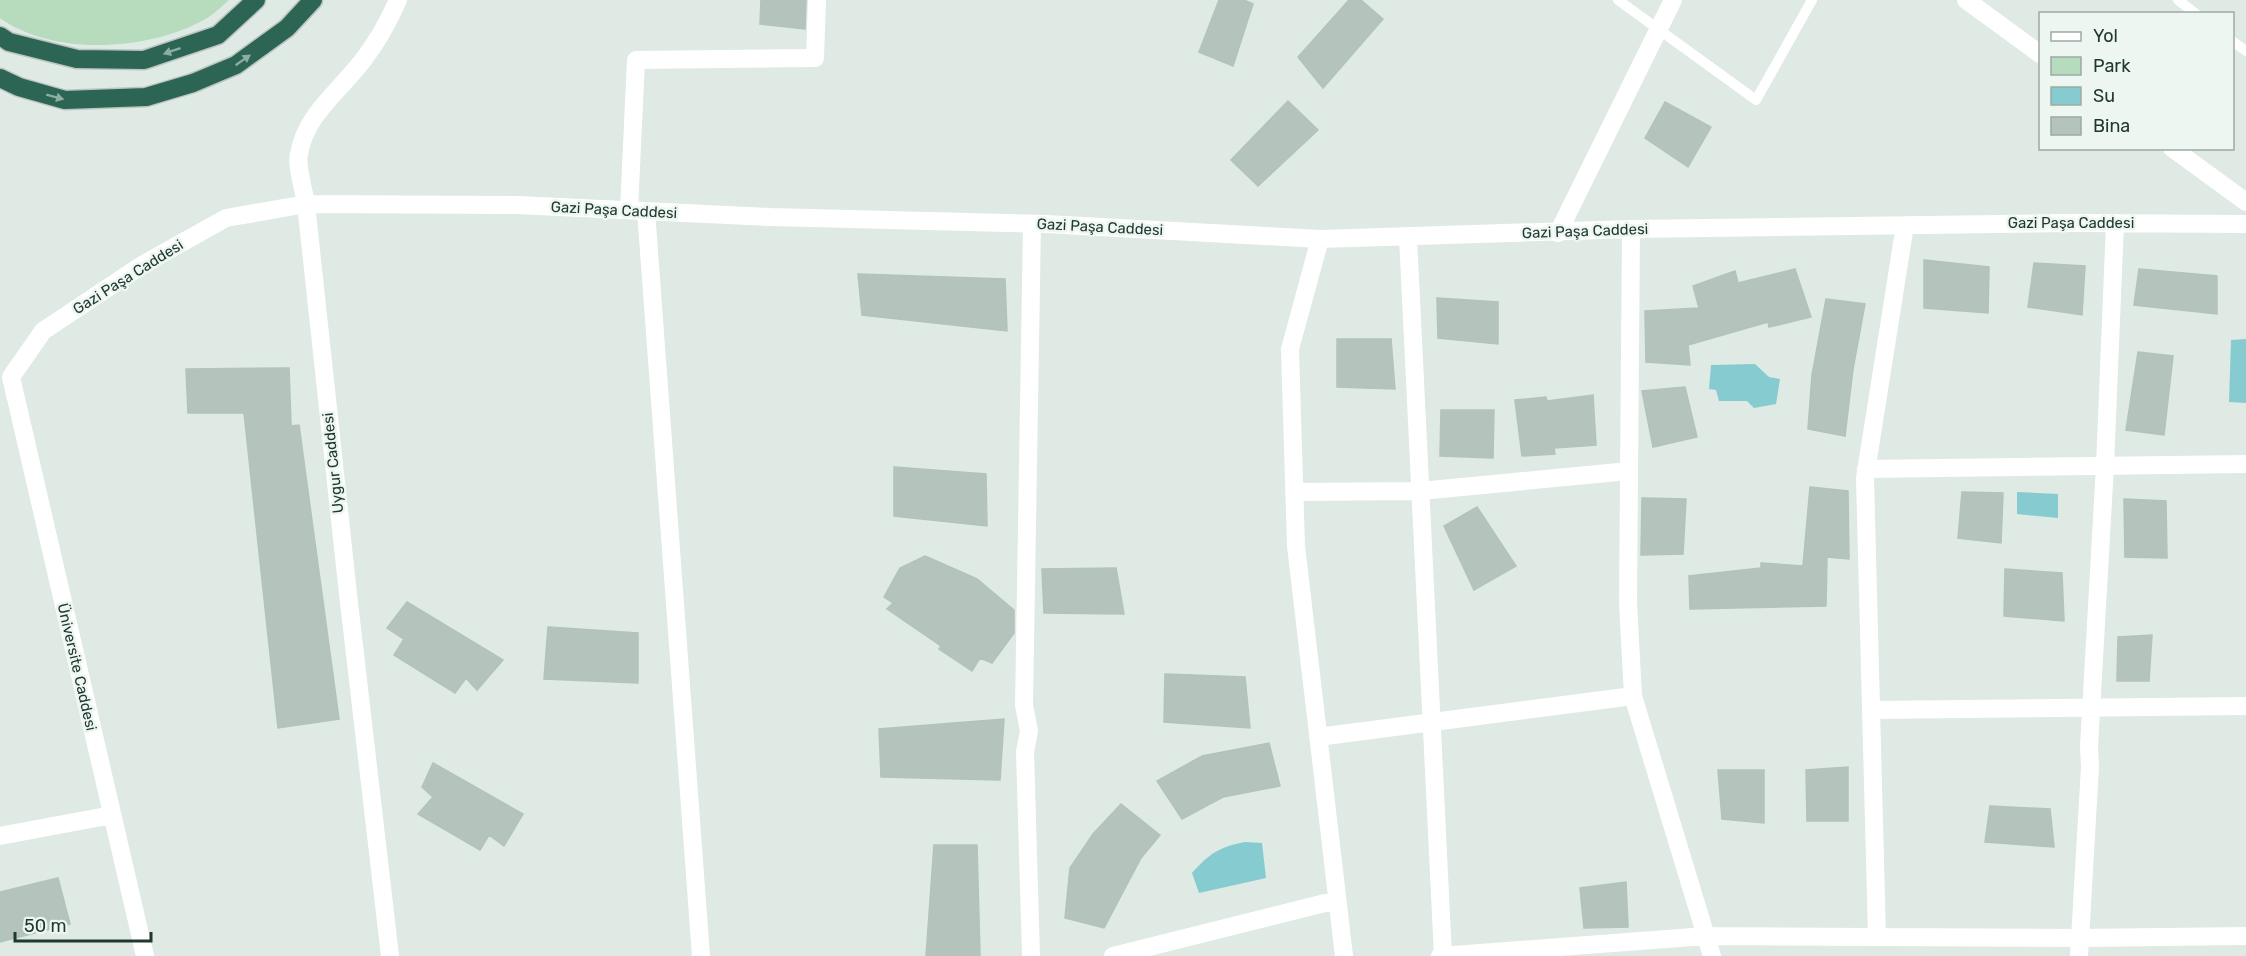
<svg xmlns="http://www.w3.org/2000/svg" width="2246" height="956" font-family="Rubik,sans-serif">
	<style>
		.green { fill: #b7dbbd }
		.water { fill: #86cbcf }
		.building { fill: #b4c4bc; stroke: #b1c3ba; stroke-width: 1.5 }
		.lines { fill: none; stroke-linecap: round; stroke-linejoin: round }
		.highway-casing { stroke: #bcc4c1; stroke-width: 21 }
		.lane { stroke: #fff; stroke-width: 10 }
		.street { stroke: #fff; stroke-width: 18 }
		.highway { stroke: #2c6554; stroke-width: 18 }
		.oneway { fill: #8daea3 }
		.labels { text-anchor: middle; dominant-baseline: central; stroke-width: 5; stroke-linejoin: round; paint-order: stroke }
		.street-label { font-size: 15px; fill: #203930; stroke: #eef6f2 }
	</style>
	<rect width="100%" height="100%" fill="#deeae3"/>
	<path class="green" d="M0,0H229C222,6 215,13 207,18C151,51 54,57 0,18Z"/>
	<path class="water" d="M2246,339V403L2229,402L2231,340Z
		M1755,364L1769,377L1780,379L1776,404L1754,408L1747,401H1719L1716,390L1709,389L1711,365Z
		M2017,492L2058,494V518L2017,514Z
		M1245,842L1262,843L1266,878L1199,893L1192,873C1209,854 1219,847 1245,842Z"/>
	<path class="building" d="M761,0H806L805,29L760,24Z
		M1219,0H1244L1253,4L1233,66L1199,52Z
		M1349,0H1361L1383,19L1323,88L1298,57Z
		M1288,101L1318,130L1258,186L1231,160Z
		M1665,102L1711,127L1688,167L1645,138Z
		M1924,260L1989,267L1988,313L1924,308Z
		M2034,263L2085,266L2082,315L2028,307Z
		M1795,269L1811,317L1769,327L1768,322L1688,345L1690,365L1646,362L1645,311L1699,308L1693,286L1735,271L1738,283Z
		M2139,269L2217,276V314L2134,305Z
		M858,274L1005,279L1007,331L862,315Z
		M1437,298L1498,302V344L1438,338Z
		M1826,299L1865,304L1853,369L1845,436L1808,429L1812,375Z
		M1337,339H1391L1395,389L1337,387Z
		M2138,352L2173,356L2164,435L2126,430Z
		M289,368L291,426L299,425L339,719L278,728L244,413H188L186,369Z
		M1685,387L1697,437L1653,447L1642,391Z
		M1593,395L1596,445L1554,448L1555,454L1522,456L1515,400L1546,397L1547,401Z
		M1441,410H1494L1493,458L1440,456Z
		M894,467L986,474L987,526L894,516Z
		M1810,487L1848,491L1849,559L1827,557L1826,606L1690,609L1689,576L1761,568V563L1803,566Z
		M1962,492L2003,493L2001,543L1958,538Z
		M1642,498L1686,499L1683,554L1641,555Z
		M2124,499L2166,501L2167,558L2125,557Z
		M1477,507L1516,566L1474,590L1444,526Z
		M925,556L977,579L1014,610V633L992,663L980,658L972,671L939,649L941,646L887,609L893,603L884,597L900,568Z
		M1116,568L1124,614L1044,613L1042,569Z
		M2005,569L2062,573L2064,621L2004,616Z
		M407,602L503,660L477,690L466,678L455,693L394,655L404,639L387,628Z
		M548,627L638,633V683L544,679Z
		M2152,635L2149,681H2117L2118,637Z
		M1165,674L1245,677L1250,728L1164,722Z
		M1004,719L1000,780L881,777L879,729Z
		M1269,743L1280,786L1223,797L1182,819L1157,781L1202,756Z
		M433,763L523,814L504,846L489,835L480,850L418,814L433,797L422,787Z
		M1848,767V821H1807L1806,770Z
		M1718,770H1764V823L1722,819Z
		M1121,804L1160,835L1141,858L1104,928L1065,918L1070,868L1093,834Z
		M1990,806L2050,809L2054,847L1985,842Z
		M934,845H977L980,956H926Z
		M58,878L70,924L0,942V892Z
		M1626,882L1628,927L1584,928L1580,888Z"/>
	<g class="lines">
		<g class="highway-casing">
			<path id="highway" d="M0,36L9,42L77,59L144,60L218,35L256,0
				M0,78L19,87L65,100L146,97L193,83L236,65L287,28L313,0"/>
		</g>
		<path class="lane" d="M1618,0L1756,100L1812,0
			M2178,0L2196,14
			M2232,41L2246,51"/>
		<path class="street" d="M1966,0L2040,54
			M2172,148L2246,202
			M629,210L636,60L815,58L817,0
			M646,211L701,956
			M1631,229L1628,603L1633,696L1712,956
			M1558,233L1673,0
			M1408,237L1443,956
			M1320,239L1290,349L1296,546L1344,956
			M1866,469L2246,464
			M1294,492L1420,491L1629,471
			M1871,710L2246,706
			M1318,737L1633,696
			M0,836L112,815
			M1877,937L1865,478L1905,225
			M145,956L11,377L43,331L142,265L226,218L306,204L518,205L770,217L1046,224L1320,239L1631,229L2076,223L2246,224
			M390,956L348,594L306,204C304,190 296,166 299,154C306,112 343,89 366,56C379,39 389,20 398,0
			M1031,956L1025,752L1029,731L1024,705L1032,224
			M1113,956L1337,900
			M1440,956L1706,936L2079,938L2246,936
			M2079,956L2090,767L2089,746L2105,466L2115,223"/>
		<use href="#highway" class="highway"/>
	</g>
	<defs><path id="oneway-solid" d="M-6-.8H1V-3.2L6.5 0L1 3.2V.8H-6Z" transform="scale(1.5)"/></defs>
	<g class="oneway">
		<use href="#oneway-solid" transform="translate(172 51) rotate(161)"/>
		<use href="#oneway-solid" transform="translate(243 60) rotate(-35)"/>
		<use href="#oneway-solid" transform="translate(55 97) rotate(15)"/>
	</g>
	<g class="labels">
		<g class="street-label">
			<text transform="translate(614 210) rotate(3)">Gazi Paşa Caddesi</text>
			<text x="2071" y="223">Gazi Paşa Caddesi</text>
			<text transform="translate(1100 227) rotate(3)">Gazi Paşa Caddesi</text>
			<text transform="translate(1585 231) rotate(-2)">Gazi Paşa Caddesi</text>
			<text transform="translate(128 277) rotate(-32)">Gazi Paşa Caddesi</text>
			<text transform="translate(333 463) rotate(-96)">Uygur Caddesi</text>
			<text transform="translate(77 667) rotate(77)">Üniversite Caddesi</text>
		</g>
	</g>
	<rect x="2039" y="12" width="195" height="138" fill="#eef6f2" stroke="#9caaa4" stroke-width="1.5"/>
	<rect x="2051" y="32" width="30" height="9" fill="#ffffff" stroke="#9caaa4" stroke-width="1.5"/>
	<text x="2093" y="42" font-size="18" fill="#203930">Yol</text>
	<rect x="2051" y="57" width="30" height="18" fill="#b7dbbd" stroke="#9caaa4" stroke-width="1.5"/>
	<text x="2093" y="72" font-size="18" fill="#203930">Park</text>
	<rect x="2051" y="87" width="30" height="18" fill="#86cbcf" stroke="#9caaa4" stroke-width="1.5"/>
	<text x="2093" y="102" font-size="18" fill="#203930">Su</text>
	<rect x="2051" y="117" width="30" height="18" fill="#b4c4bc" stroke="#9caaa4" stroke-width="1.5"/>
	<text x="2093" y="132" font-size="18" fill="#203930">Bina</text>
	<path d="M15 932v9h136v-9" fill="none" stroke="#203930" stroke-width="3"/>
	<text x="24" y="932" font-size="18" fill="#203930" stroke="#eef6f2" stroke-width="4.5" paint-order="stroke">50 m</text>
</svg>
